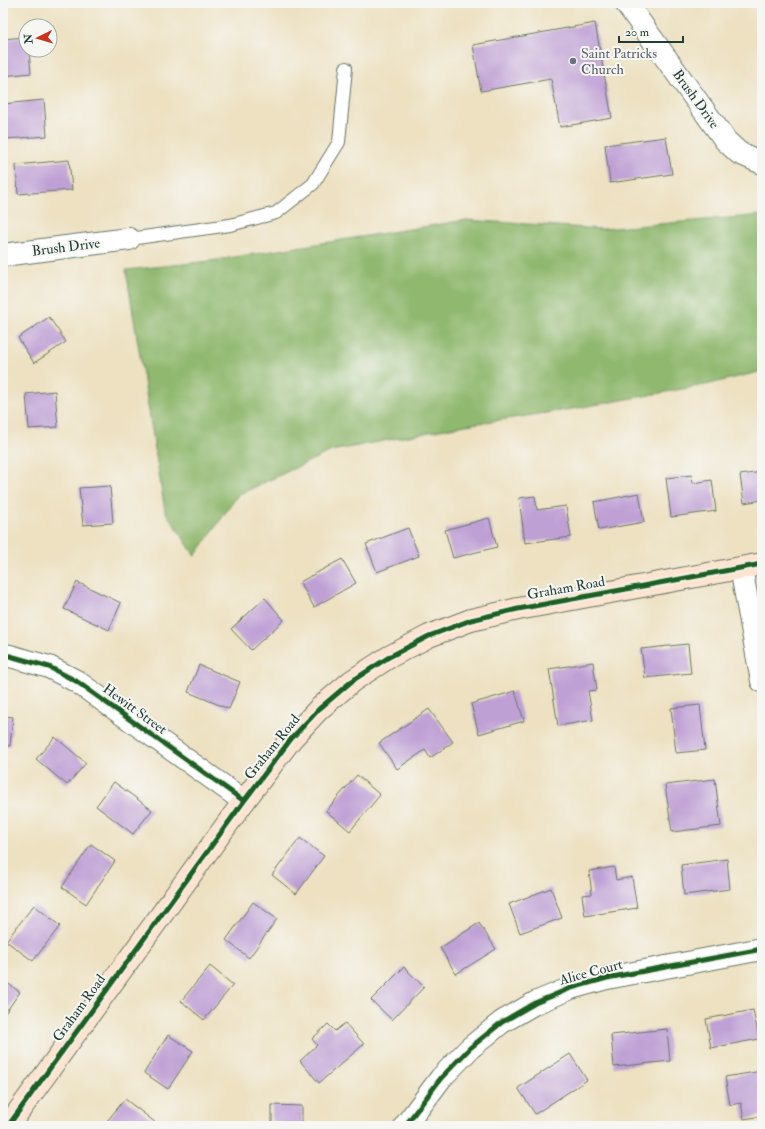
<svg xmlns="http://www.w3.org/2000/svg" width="765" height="1129" font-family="'IM FELL Double Pica',serif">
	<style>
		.forest { fill: #90b86e; stroke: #587a51 }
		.building { fill: #bfa0d5 }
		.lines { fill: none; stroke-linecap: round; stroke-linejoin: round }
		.lane-casing { stroke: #677665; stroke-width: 14 }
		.street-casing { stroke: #677665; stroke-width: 24 }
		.secondary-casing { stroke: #677665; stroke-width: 24 }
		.lane { stroke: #fff; stroke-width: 12 }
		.street { stroke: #fff; stroke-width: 22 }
		.secondary { stroke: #fde4d1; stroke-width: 22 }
		.cycleway-casing { stroke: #f6f6f2; stroke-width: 8 }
		.cycleway { stroke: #1b5e20; stroke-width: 5 }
		.worship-dot { fill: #6b7280; stroke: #f6f6f2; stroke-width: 1.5 }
		.labels { text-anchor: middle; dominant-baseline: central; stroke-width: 4; stroke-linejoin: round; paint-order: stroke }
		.worship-label { font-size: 14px; fill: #5b616d; stroke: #f6f6f2; text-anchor: start }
		.street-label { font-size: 14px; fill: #1f3d34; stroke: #f6f6f2 }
	</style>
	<rect width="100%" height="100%" fill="#f6f6f2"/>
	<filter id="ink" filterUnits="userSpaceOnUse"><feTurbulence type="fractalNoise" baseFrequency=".025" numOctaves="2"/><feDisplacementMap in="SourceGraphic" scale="8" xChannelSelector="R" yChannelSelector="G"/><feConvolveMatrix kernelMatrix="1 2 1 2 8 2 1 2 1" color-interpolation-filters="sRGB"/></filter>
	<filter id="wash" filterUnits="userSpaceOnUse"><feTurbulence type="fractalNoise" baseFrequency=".012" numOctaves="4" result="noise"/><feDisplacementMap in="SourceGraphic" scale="16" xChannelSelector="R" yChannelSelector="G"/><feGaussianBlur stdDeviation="0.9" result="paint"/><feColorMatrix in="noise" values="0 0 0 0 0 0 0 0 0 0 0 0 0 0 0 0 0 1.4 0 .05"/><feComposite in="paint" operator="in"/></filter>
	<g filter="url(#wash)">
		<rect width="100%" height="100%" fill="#ede1c1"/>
		<path class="forest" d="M762,215V371L710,384L572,409L466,425L331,451L238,495L195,556L165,511L126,270L210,261L466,220L602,229Z"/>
		<g id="blocks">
			<path class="building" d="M595,23L612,118L560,127L551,79L481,91L473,45Z
				M26,37V50H29L31,73L3,76V39Z
				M44,100L47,136L6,139L3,104Z
				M666,137L672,174L610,183L605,145Z
				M69,160L72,190L18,194L16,165Z
				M49,317L66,342L34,363L18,338Z
				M55,391L58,427L29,429L26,394Z
				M762,472V500L744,503L740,475Z
				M692,475L693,483L712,480L716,511L671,517L666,478Z
				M110,486L113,523L83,525L79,488Z
				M639,493L644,522L599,530L594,502Z
				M535,496L537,510L566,506L571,537L525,543L519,498Z
				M489,518L497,547L453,558L445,530Z
				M408,528L419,556L377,572L366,544Z
				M342,559L356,583L314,607L300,582Z
				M77,582L121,603L109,630L64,609Z
				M265,598L284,620L251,650L231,629Z
				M688,644L691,673L645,678L641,649Z
				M593,662L597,690L588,691L593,720L558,726L549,669Z
				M199,665L240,682L229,709L188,692Z
				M515,691L524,721L479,734L471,704Z
				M700,705L705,750L676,753L671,708Z
				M429,709L453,742L430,758L425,750L397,769L379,743Z
				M3,716L13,717L10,746L3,745Z
				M55,737L86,763L67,785L36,759Z
				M357,775L380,795L350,831L326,811Z
				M715,779L721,826L672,832L665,785Z
				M114,782L152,810L133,834L96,806Z
				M300,838L324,856L296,894L272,875Z
				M91,844L115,861L86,904L62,887Z
				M727,859L730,889L684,895L681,865Z
				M614,867L616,880L632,877L637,908L585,916L582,895L592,894L589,871Z
				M551,888L562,918L520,933L509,904Z
				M253,902L277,919L249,958L226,940Z
				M34,905L60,926L33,961L6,941Z
				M479,923L496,949L456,974L440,948Z
				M210,966L233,985L204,1020L181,1001Z
				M404,967L424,987L392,1020L371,1000Z
				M3,980L20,992L3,1016Z
				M753,1010L759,1039L711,1048L706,1019Z
				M345,1023L364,1044L319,1083L300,1061L317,1045L312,1039L328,1024L335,1031Z
				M667,1029L670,1061L614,1067L611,1035Z
				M168,1035L193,1051L168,1089L144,1073Z
				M570,1054L587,1080L535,1114L518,1088Z
				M762,1071V1116L744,1119L741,1103L730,1105L725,1077Z
				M125,1099L156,1123L153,1126H103Z
				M272,1105L302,1106V1126H272Z"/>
		</g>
	</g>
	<g filter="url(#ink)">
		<use href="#blocks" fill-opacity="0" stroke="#677665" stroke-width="1"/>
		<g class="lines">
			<g class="lane-casing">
				<path id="lane" d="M129,239L230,225L276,213L313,184L339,142L346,68"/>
			</g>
			<g class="street-casing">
				<path id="street" d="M626,3L726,141L739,153L762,163
					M3,255L129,239
					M741,568L762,681
					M3,655L10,656L49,667L76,681L244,801
					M405,1126L441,1078L470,1048L502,1022L535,1003L571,988L607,978L762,949"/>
			</g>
			<g class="secondary-casing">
				<path id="secondary" d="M8,1126L244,801L291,739L319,709L352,681L389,657L429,636L471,620L518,609L762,564"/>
			</g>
			<use href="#lane" class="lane"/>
			<use href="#street" class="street"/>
			<use href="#secondary" class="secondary"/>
			<g class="cycleway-casing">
				<path id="cycleway" d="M3,655L10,656L49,667L76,681L244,801
					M8,1126L244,801L291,739L319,709L352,681L389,657L429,636L471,620L518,609L762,564
					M405,1126L441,1078L470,1048L502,1022L535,1003L571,988L607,978L762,949"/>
			</g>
			<use href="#cycleway" class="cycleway"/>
		</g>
	</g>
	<circle class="worship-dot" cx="573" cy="61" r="4"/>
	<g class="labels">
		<g class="worship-label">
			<text x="581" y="53">Saint Patricks<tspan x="581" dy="16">Church</tspan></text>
		</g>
		<g class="street-label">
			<text transform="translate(696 99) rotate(54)">Brush Drive</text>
			<text transform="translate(66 247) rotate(-7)">Brush Drive</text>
			<text transform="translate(566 588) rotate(-10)">Graham Road</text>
			<text transform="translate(135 709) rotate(36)">Hewitt Street</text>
			<text transform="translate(272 747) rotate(-51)">Graham Road</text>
			<text transform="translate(591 972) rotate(-15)">Alice Court</text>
			<text transform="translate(79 1008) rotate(-54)">Graham Road</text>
		</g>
	</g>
	<rect width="765" height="1129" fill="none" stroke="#f6f6f2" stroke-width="16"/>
	<g transform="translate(38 38) rotate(265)"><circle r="19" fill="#f6f6f2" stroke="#a0aca6"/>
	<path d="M0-3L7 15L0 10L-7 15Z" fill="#c8321e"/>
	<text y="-6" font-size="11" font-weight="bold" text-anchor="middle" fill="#1f3d34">N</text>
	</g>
	<path d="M619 36v6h64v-6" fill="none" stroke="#1f3d34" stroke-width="2"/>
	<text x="625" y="36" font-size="12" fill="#1f3d34" stroke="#f6f6f2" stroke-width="3" paint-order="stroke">20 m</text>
</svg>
